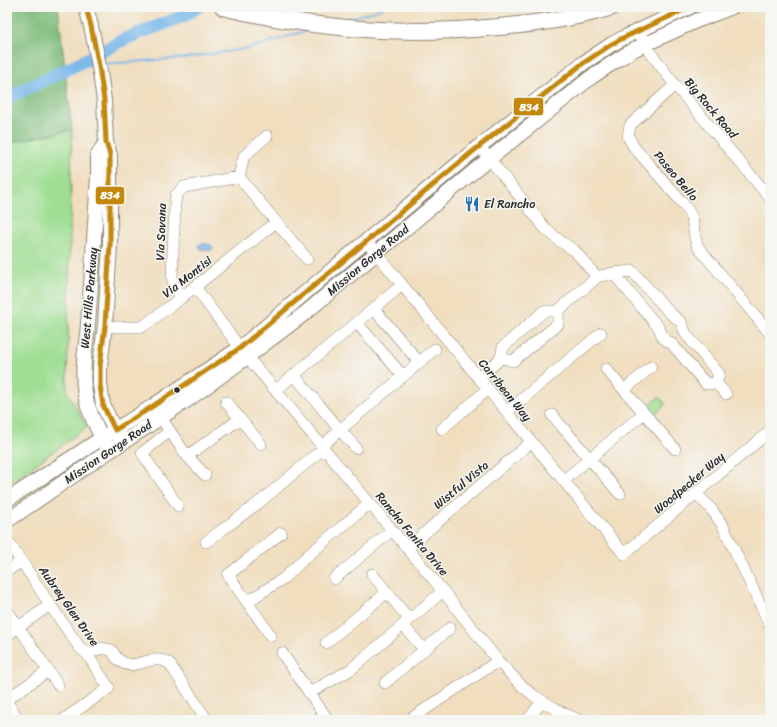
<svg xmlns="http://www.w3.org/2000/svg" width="777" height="727" font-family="Sriracha,sans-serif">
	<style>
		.green { fill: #9fde93; stroke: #65845f }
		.forest { fill: #7fbd7d; stroke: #557454 }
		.water { fill: #76b6ea; stroke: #50708a }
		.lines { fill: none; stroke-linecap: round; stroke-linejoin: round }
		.stream { stroke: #76b6ea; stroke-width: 2 }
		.river { stroke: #76b6ea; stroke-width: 13 }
		.minor-casing { stroke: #8e8475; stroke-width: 12 }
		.major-casing { stroke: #8e8475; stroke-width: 16 }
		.highway-casing { stroke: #8e8475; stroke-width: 18 }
		.minor { stroke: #fff; stroke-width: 11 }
		.major { stroke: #fff; stroke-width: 14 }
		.highway { stroke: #fff; stroke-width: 16 }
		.bus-1-casing { stroke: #f6f6f2; stroke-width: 8 }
		.bus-1 { stroke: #c4870b; stroke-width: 5 }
		.bus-dot { fill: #2b2b2b; stroke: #f6f6f2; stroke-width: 1.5 }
		.labels { text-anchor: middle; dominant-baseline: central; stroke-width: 3; stroke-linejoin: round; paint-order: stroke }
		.street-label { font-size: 12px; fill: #2b2b2b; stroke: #f6f6f2 }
		.poi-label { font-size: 12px; fill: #2b2b2b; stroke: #f6f6f2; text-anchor: start }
		.line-badge { stroke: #f6f6f2; stroke-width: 1.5 }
		.badge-label { font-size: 11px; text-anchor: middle; font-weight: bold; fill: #fff }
	</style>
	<rect width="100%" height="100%" fill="#f6f6f2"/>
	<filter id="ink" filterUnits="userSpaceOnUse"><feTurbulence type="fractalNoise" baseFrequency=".025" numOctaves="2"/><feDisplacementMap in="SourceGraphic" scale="8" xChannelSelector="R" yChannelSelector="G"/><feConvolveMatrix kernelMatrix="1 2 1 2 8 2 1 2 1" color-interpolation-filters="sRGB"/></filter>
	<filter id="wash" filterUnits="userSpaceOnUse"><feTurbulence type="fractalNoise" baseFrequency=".012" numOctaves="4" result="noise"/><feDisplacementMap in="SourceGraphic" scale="16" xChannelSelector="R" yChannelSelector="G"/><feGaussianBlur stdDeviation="0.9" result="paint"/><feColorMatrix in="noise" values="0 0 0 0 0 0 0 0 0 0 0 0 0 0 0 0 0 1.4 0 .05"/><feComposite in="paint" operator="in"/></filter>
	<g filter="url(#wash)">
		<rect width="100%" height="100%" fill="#f0debf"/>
		<path class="green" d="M72,130L67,391L87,427L7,485V143Z
			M659,397L666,404L654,415L647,407Z"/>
		<path class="forest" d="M12,7H58L72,130L7,143V10Z"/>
		<path class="water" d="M203,243L211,245L214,248L209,251L205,249L202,250L198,245Z"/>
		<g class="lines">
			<path class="stream" d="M343,20L378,10L384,7
				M104,64L185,58L250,48L306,31
				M72,67L94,65"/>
			<path class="river" d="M7,98L72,67L125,39L184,16L198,7"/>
		</g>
	</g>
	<g filter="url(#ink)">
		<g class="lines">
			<g class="minor-casing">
				<path id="minor" d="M638,31L650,52L675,85L770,198
					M675,85L630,125L628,136L633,146L686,207L692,218L695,238L698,247L768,331
					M479,146L545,228L561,242L574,250L597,277
					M239,177L244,156L267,136
					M366,241L624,554L770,431
					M613,273L659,328L663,338L672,344L706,384L716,383
					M195,287L240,348L443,591L498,661L523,687L533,695L559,711L579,720
					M181,298L174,285L172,277L175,204L176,195L184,187L239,177L307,259
					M374,309L419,362
					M357,323L403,376
					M105,326L118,327H142L181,298L276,222
					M501,358L513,361L558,324V311
					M606,369L675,449
					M294,375L340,430L322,446
					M479,378L501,358L503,347L544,311H558L597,277L613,273L632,271L671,314L681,322L686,334L719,374L716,383
					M716,383L726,394
					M276,390L402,285
					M624,390L651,367
					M226,402L261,444
					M507,412L601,333
					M552,415L620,494
					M161,418L187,456L205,475
					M442,429L488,389
					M170,431L142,453L178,506
					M356,448L340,430L435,349
					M187,456L240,419
					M563,481L644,413
					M696,493L712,510L723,526L770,625
					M7,540L30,574L50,605L80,648L87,654L109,688L63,720
					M206,542L261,501L324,448
					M407,548L531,442
					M7,571L22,561
					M372,574L409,619
					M334,579L392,530
					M247,602L284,578L306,557L370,503
					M7,610L58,685
					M403,625L424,650
					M7,635L50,605
					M271,636L228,575L281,533
					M326,643L387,592
					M282,653L328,720
					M87,654L101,648L111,650C114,653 116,658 119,660C132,672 146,657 160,660C163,660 166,662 169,663L207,720
					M385,683L450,628
					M309,693L350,670L443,591
					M7,699L48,671
					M7,702L15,714
					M409,720L498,661
					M528,720L542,701"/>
			</g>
			<g class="major-casing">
				<path id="major" d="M86,7L91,26L99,66L104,100L106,142L110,155V244L105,326L100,365V385L103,405L109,418L119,437
					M106,142L98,155V176C95,225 92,274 88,323C87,344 81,365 84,387C86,408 96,428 107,446
					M7,500L102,438L150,408L240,348L263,329L334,268L471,153L582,64L612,44L625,37L690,7
					M7,521L96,460L186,401L239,363L304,314L473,172L590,78L620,58L635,49L696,21L732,7"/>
			</g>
			<g class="highway-casing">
				<path id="highway" d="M223,7C242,12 261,15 280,19C352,32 425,34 498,27C536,24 575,18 612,7"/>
			</g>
			<use href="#minor" class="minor"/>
			<use href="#major" class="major"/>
			<use href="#highway" class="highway"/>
			<g class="bus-1-casing">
				<path id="bus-1" d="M86,7L91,26L99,66L104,100L106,142L110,155V244L105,326L100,365V385L103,405L115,430L150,408L240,348L471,153L582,64L612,44L625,37L690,7"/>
			</g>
			<use href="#bus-1" class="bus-1"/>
		</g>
	</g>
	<defs>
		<g id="restaurant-bare" transform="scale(1.2)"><path d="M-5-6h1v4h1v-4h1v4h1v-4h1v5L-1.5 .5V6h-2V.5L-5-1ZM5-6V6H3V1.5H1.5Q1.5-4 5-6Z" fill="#1f6fb2" stroke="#f6f6f2" stroke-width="2.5" paint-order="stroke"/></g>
	</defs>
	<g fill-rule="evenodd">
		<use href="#restaurant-bare" x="472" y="204"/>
	</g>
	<circle class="bus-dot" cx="177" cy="390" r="3.5"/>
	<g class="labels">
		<g class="street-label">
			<text transform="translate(711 108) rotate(50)">Big Rock Road</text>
			<text transform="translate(676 176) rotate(50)">Paseo Bello</text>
			<text transform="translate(161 232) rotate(-88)">Via Sovana</text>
			<text transform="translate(368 260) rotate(-40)">Mission Gorge Road</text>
			<text transform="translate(187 277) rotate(-38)">Via Montisi</text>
			<text transform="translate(89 298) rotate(-85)">West Hills Parkway</text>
			<text transform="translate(505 390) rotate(51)">Carribean Way</text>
			<text transform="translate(108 452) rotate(-34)">Mission Gorge Road</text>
			<text transform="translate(689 483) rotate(-40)">Woodpecker Way</text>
			<text transform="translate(461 485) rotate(-40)">Wistful Vista</text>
			<text transform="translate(412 534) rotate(50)">Rancho Fanita Drive</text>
			<text transform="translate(69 606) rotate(55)">Aubrey Glen Drive</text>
		</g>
		<g class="poi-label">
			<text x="484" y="204">El Rancho</text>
		</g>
	</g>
	<g class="line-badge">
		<rect x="513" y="97" width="31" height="19" rx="4" fill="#c4870b"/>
		<rect x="95" y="186" width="30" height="19" rx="4" fill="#c4870b"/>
	</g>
	<g class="badge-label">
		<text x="529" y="111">834</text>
		<text x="110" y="199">834</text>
	</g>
	<rect width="777" height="727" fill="none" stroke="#f6f6f2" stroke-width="24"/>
</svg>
